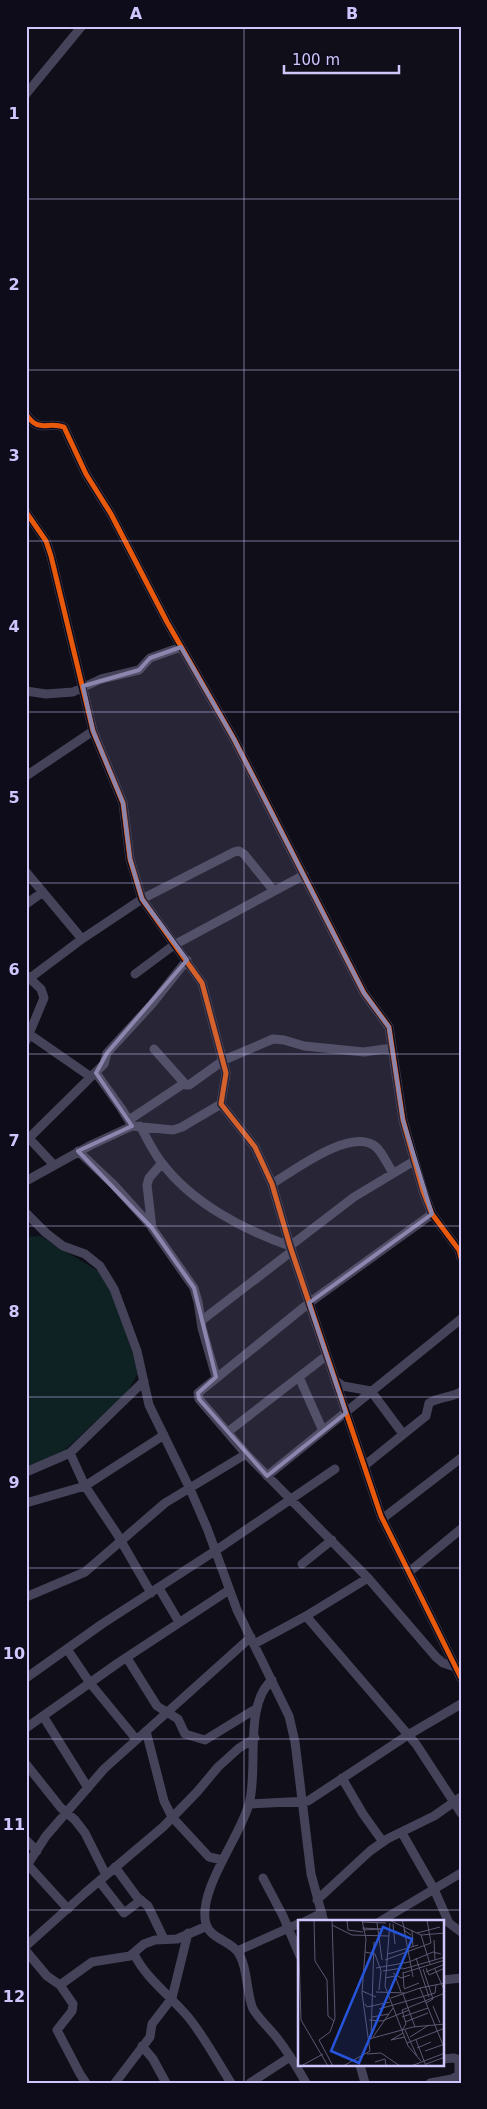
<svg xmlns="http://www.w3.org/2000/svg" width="487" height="2109" font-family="'DejaVu Sans',sans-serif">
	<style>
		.green { fill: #0e2223 }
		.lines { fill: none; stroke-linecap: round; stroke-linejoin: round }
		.street { stroke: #454359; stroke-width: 9 }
		.cycleway-casing { stroke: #0e0b1b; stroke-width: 8 }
		.cycleway { stroke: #e8590c; stroke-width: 5 }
		.marked { fill: #8c86ae; fill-opacity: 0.2; stroke: #8c86ae; stroke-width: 4; stroke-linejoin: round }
		.grid { fill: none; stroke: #cfc6fe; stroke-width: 1; stroke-opacity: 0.55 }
		.inset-road { fill: none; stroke: #5c5874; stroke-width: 1 }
		.view { fill: #2654da; fill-opacity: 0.15; stroke: #2654da; stroke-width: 2.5 }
		.inset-edge { fill: none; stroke: #cfc6fe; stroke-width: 2.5 }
		.neatline { fill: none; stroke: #cfc6fe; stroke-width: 2 }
		.grid-label { font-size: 16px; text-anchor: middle; font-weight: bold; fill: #cfc6fe }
	</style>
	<rect width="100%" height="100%" fill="#100e18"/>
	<path class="green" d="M40,1236L98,1271L109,1285L139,1371L128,1391L64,1451L30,1467L26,1466V1237Z"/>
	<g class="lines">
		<path class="street" d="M26,94L82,26
			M26,414C39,434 47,421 64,427L86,474L111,514L167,622L234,739L364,993L389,1027L403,1120L423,1191L432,1214L459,1250L461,1258
			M26,512L46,541L51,556L93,731L123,803L130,859L142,899L202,983L226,1073L221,1104L255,1147L272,1184L290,1246L381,1516L461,1678
			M26,691L46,694L73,692L101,679L139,670L150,658L181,647
			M26,776L93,731
			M26,872L82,939
			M26,904L43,892
			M135,974L174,945L304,875
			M26,975L41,989L44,998L26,1041
			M26,981L82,939L142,899L234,852L239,851L244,854L274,891
			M29,1034L91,1077
			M154,1049L186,1085H189L224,1060L273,1039L284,1040L304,1046L364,1052L392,1048
			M96,1073L121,1108L131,1124
			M129,1120L183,1084
			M140,1126C147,1138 153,1152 162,1163C192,1203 244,1230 290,1246L354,1197L414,1161
			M26,1135L53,1164
			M30,1137L104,1064L107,1053L152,1004L187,960
			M78,1151L114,1185L152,1227
			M162,1163L149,1178L147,1185L152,1228L194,1288L198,1302L202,1328L216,1377
			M26,1181L91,1145L132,1126L173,1130L182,1127L221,1104
			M272,1184C293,1171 352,1126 376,1147C383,1153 388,1166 393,1173
			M26,1213L46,1233L63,1246L85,1254L100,1266L114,1289L137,1351L149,1405L190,1489L207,1528L237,1610L289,1716L295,1742L311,1874L324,1922
			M432,1214L309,1303L198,1393L199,1399L246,1454L368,1578L436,1657L443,1663L458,1668
			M201,1321L292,1251
			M299,1377L323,1431
			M335,1380L343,1386L371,1391L403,1434
			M229,1431L326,1356
			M70,1453L85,1486L117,1534L151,1593
			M364,1466L426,1416L429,1403C439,1397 450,1398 461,1392
			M26,1472L70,1453L144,1381
			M267,1476L461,1319
			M26,1503L85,1486L164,1435
			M382,1519L461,1458
			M302,1564L332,1540
			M409,1572L461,1529
			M159,1588L179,1622
			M26,1597L85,1572L165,1503L246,1454
			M306,1616L416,1744L461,1813
			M254,1644L306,1616L368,1578
			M67,1649L90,1683L136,1739
			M127,1658L157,1706L178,1719L185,1734L205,1740L257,1708
			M26,1678L102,1624L215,1551L335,1469
			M272,1680C243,1705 259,1770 249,1804C240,1837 197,1891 206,1924C210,1938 228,1940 237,1951C248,1965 246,1993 253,2009C259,2019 270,2029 277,2038C288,2052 297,2067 306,2083
			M43,1716L88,1788
			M26,1728L118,1663L229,1590
			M146,1731L164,1801L172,1817L209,1857L223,1860
			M26,1764L61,1808L75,1820L85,1833L106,1875
			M342,1778L363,1814L383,1842
			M250,1804L308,1801L408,1735L461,1704
			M402,1833L434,1889L449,1923L461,1932
			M26,1840L37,1851
			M28,1865L68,1909
			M26,1867L46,1836L104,1769L251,1637
			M115,1867L137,1897L148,1906L164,1939
			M263,1878L283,1916L300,1956
			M99,1881L124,1913L141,1900
			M317,1900L370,1851L387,1839L434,1816L461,1797
			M304,1922L322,1913
			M379,1922L461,1873
			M26,1946L85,1893L163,1827L197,1792L218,1767L239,1748L255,1738
			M26,1951L47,1976L60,1985L73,2004L72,2011L57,2030L80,2074L86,2083
			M237,1951L300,1923
			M134,1954C147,1980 171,1996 189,2018C205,2038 217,2061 231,2083
			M443,1980L461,1978
			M60,1985L92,1962L130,1956L144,1944L155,1940L177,1939L207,1926
			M142,2046L153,2059L166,2083
			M360,2065L365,2083
			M115,2083L150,2037L152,2024L172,1998L188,1933
			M250,2083L290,2057
			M430,2083L452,2079L459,2075V2060L454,2058L443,2059"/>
		<g class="cycleway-casing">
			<path id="cycleway" d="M26,414C39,434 47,421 64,427L86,474L111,514L167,622L234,739L364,993L389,1027L403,1120L423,1191L432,1214L459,1250L461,1258
				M26,512L46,541L51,556L93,731L123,803L130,859L142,899L202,983L226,1073L221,1104L255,1147L272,1184L290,1246L381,1516L461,1678"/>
		</g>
		<use href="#cycleway" class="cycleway"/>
	</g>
	<path class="marked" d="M181,647L234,739L364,993L389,1027L403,1120L432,1214L309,1303L346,1413L267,1476L199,1399L198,1393L216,1377L194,1288L152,1228L78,1151L132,1126L96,1073L107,1053L187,960L142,899L130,859L123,803L93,731L83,686L139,670L150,658Z"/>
	<path class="grid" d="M244,26V2083M26,199H461M26,370H461M26,541H461M26,712H461M26,883H461M26,1054H461M26,1226H461M26,1397H461M26,1568H461M26,1739H461M26,1910H461"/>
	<g transform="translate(298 1920)">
		<rect width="146" height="146" fill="#100e18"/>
		<path class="inset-road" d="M0,0L3,100L30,146M16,0L17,41L29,60L30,96L36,101M34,0L37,98L32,112L21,120L35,146M49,0L50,10L65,12M91,0L123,15L147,13M104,0L107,11L113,15M64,2L88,3M79,3L84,40M92,3L87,66L110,126L123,141M95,4L97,24M34,5L54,15L91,16M64,8L84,9L65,10M106,9L115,57M114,10L115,27M119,13L142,7M123,15L132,44M136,20L137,40M67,32L77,34L83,51L81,70M90,34L120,25M118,38L131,77M87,40L133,23L129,0M78,48L111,42L135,32L143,34M128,48L131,55L147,48M105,49L147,37M125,49L135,79L128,83M137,49L147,72M85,51L105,48M105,52L106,68M128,52L147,44M95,53L103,58L112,55M105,53L147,40M87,58L97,56L103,72M147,63L122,68L147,130M106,69L121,63M64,71L78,77M78,72L107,73M105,74L117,107M93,78L122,68M67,84L69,87L92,82M135,86L142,103M81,89L137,73L138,65M104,90L147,73M74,97L91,94M104,97L130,88M71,100L84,101L111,90M107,102L130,93M104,110L108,104L104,90M107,110L119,136M105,113L93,120L107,117M75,117L95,88M112,117L131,105M73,118L76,22M71,119L115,107L147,104M118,120L128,146M109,123L147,108M119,128L133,122M127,131L147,124M69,134L83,133L102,146M77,142L87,139L88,146M128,144L147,137M3,146L25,134M45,146L72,131L64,73L68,19L64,0M113,146L147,133"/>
		<path class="view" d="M85,7L114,19L61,143L33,131Z"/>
		<rect width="146" height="146" class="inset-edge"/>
	</g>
	<rect width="487" height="2109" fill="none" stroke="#0e0b1b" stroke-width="55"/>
	<path d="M284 65v8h115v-8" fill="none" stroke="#cfc6fe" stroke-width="2.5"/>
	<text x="292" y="65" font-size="15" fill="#cfc6fe" stroke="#0e0b1b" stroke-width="4" paint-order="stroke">100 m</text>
	<rect x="28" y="28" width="432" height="2054" class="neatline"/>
	<g class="grid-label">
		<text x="136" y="19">A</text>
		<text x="352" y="19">B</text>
		<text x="14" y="119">1</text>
		<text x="14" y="290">2</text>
		<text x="14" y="461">3</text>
		<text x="14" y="632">4</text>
		<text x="14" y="803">5</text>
		<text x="14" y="975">6</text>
		<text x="14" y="1146">7</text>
		<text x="14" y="1317">8</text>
		<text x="14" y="1488">9</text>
		<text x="14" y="1659">10</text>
		<text x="14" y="1830">11</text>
		<text x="14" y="2002">12</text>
	</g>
</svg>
